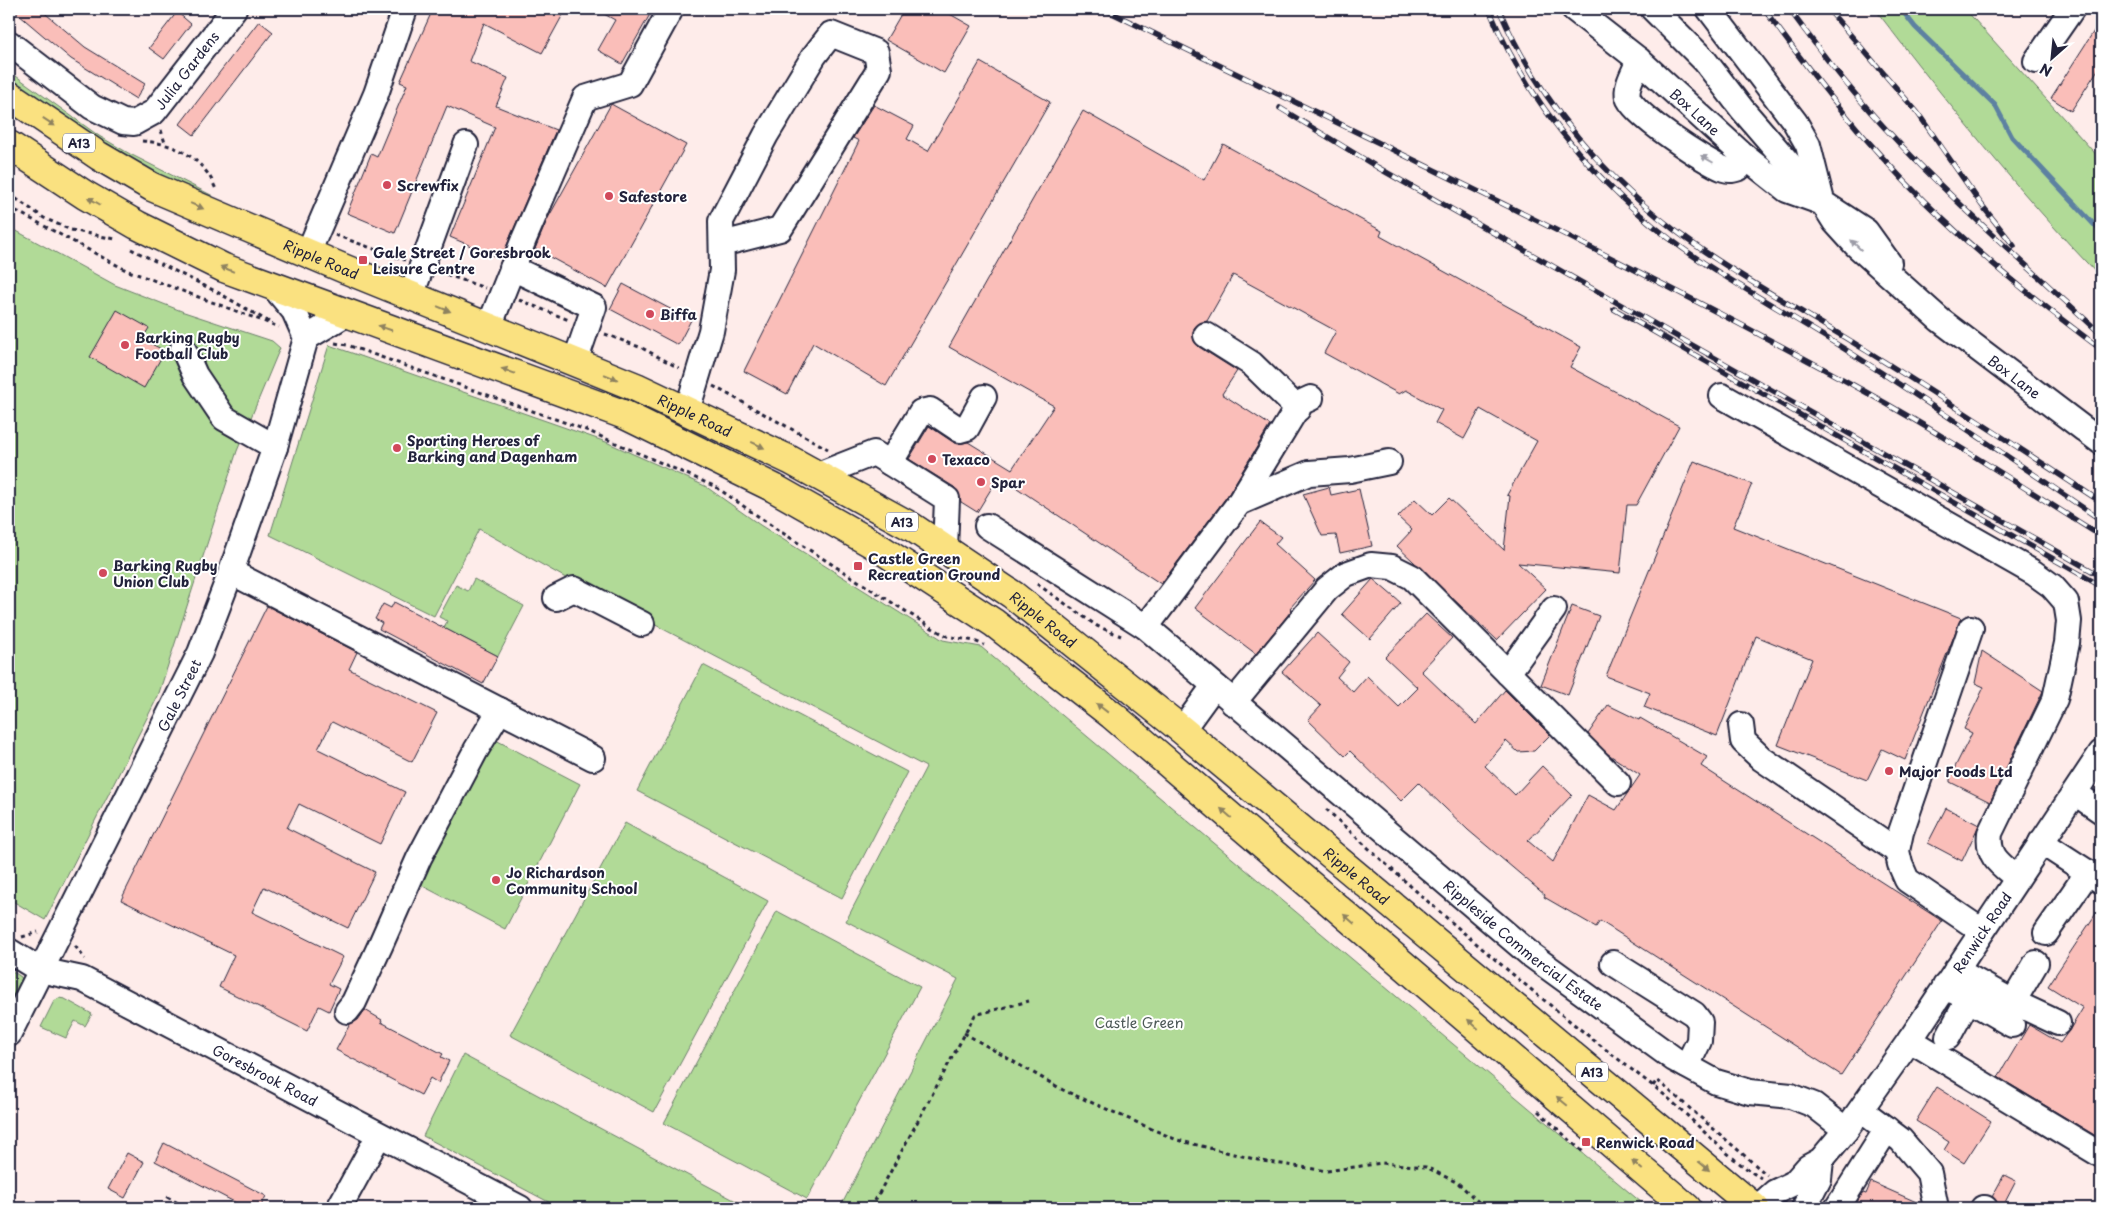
<svg xmlns="http://www.w3.org/2000/svg" width="2110" height="1217" font-family="'Playpen Sans',sans-serif">
	<style>
		.green { fill: #b1da97; stroke: #6a7e69 }
		.lines { fill: none; stroke-linecap: round; stroke-linejoin: round }
		.stream { stroke: #5d81a1; stroke-width: 5 }
		.building { fill: #fabeb9; stroke: #22223b }
		.minor-casing { stroke: #22223b; stroke-width: 28 }
		.highway-casing { stroke: #22223b; stroke-width: 31 }
		.path { stroke: #22223b; stroke-width: 3; stroke-dasharray: 4 4; stroke-linecap: butt }
		.minor { stroke: #fff; stroke-width: 24 }
		.highway { stroke: #fae180; stroke-width: 28 }
		.rail-casing { stroke: #22223b; stroke-width: 5.5 }
		.rail { stroke: #fff; stroke-width: 4; stroke-dasharray: 11; stroke-linecap: butt }
		.oneway { fill: #8e825e }
		.oneway2 { fill: #9c9ca7 }
		.poi-dot { fill: #d1495b; stroke: #fff; stroke-width: 2 }
		.labels { text-anchor: middle; dominant-baseline: central; stroke-width: 4; stroke-linejoin: round; paint-order: stroke }
		.shield { fill: #fff; stroke: #646476; stroke-width: 1 }
		.shield-label { font-size: 12px; font-weight: bold; fill: #22223b }
		.street-label { font-size: 14px; fill: #22223b; stroke: #fff }
		.poi-label { font-size: 14px; font-weight: bold; fill: #22223b; stroke: #fff; text-anchor: start }
		.park-label { font-size: 14px; fill: #4d5957; stroke: #fff }
	</style>
	<rect width="100%" height="100%" fill="#feecea"/>
	<filter id="ink" filterUnits="userSpaceOnUse"><feTurbulence type="fractalNoise" baseFrequency=".02" numOctaves="2"/><feDisplacementMap in="SourceGraphic" scale="10" xChannelSelector="R" yChannelSelector="G"/><feConvolveMatrix kernelMatrix="1 2 1 2 8 2 1 2 1" color-interpolation-filters="sRGB"/></filter>
	<g filter="url(#ink)">
		<path class="green" d="M1875,9H1965L2101,160V278C2019,192 1947,103 1875,9Z
			M9,71L99,136L130,154L213,196L211,199L156,173L85,134L9,80Z
			M11,228L115,285L184,312L272,341L280,348L237,451L158,696L45,920L9,899V233Z
			M329,345L606,442L705,486L760,525L943,640L981,647L1648,1208H840L958,979L846,921L926,767L564,577L479,529L434,616L270,535Z
			M474,579L524,606L498,656L444,628L447,621L439,617L456,585L468,591Z
			M703,665L907,772L842,898L637,791Z
			M490,737L580,784L505,929L415,882Z
			M625,823L768,901L654,1112L510,1035Z
			M777,911L920,987L807,1199L664,1123Z
			M9,969L21,977L22,980L10,1002Z
			M59,998L65,999L92,1014L85,1026L75,1021L66,1038L41,1027L54,1001Z
			M463,1055L749,1208H560L423,1136Z"/>
		<g class="lines">
			<path class="stream" d="M1901,9L1915,27L1995,105L2012,137L2101,232"/>
		</g>
		<path class="building" d="M12,9H40L85,47L145,84L136,99L71,59Z
			M433,9H566L542,53L484,23L469,61L508,78L496,106L556,130L501,259L450,237L495,127L447,106L395,233L347,213L371,154L377,157L407,85L400,82Z
			M595,9H653L622,64L598,50L615,20Z
			M904,9H941L971,26L944,73L886,40Z
			M177,12L191,24L164,59L149,48Z
			M2101,20V65L2071,111L2051,98Z
			M259,21L273,32L194,135L180,124Z
			M980,62L1050,102L886,386L813,343L787,394L744,371L859,141L853,138L874,105L914,126L907,139L928,151Z
			M611,104L686,145L607,288L535,249L547,220Z
			M1083,111L1204,180L1223,144L1382,231L1380,236L1581,347L1570,367L1679,426L1636,505H1627L1620,573L1518,563L1546,589L1497,640L1397,546L1412,530L1398,517L1415,499L1432,515L1449,498L1504,550L1510,496L1507,495L1537,441L1480,409L1464,439L1435,423L1442,410L1406,390L1399,394L1324,353L1336,331L1233,275L1207,321L1200,323L1194,328V341L1199,347L1237,371L1222,394L1270,425L1228,495L1161,584L999,476L977,512L961,502L959,493L954,487L909,459L929,426L953,442L958,444L968,442L1012,469L1054,406L949,347Z
			M623,284L691,320L678,345L610,309Z
			M117,310L149,328L142,339L165,351L144,388L90,357Z
			M1694,461L1752,484L1733,527L1961,618L1905,760L1882,749L1867,780L1778,745L1812,659L1756,636L1717,736L1644,707L1650,693L1606,676Z
			M1329,487L1331,495L1359,489L1372,546L1340,553L1336,535L1322,536L1303,494Z
			M1260,522L1281,537L1275,544L1315,580L1290,608L1292,610L1256,654L1195,608Z
			M1373,579L1401,603L1370,639L1342,614Z
			M394,602L498,656L483,684L379,629L382,623L375,619L383,604L391,608Z
			M267,606L357,652L349,669L437,713L412,762L332,722L318,749L405,792L380,844L299,804L287,828L375,872L348,928L264,887L252,912L343,957L329,984L339,989L329,1011L319,1006L307,1031L219,987L234,955L121,900Z
			M1572,606L1599,616L1568,695L1541,685Z
			M1426,614L1452,638L1421,671L1476,724L1505,690L1550,735L1534,751L1518,752L1506,741L1485,766L1515,795L1542,766L1572,795L1528,841L1553,862L1588,795L1616,810L1640,775L1608,754L1588,734L1608,705L1639,720L1640,718L1707,757L1701,766L1942,921L1841,1075L1600,921L1596,927L1544,897L1545,895L1468,830L1419,783L1401,801L1350,751L1345,756L1308,720L1321,706L1282,672L1317,633L1349,662L1337,677L1353,692L1367,676L1399,707L1418,688L1385,657Z
			M1982,651L2043,691L1990,802L1950,782V777L1972,733L1964,729L1984,687L1975,683Z
			M1946,808L1979,825L1962,861L1928,843Z
			M2101,906V1139L1998,1077L2029,1025L2060,1043L2070,1029L2083,1008L2048,986Z
			M365,1010L382,1020L381,1022L443,1054L441,1057L449,1061L438,1083L430,1078L421,1095L336,1050L350,1024L358,1020Z
			M1937,1087L1991,1121L1964,1163L1944,1150L1949,1142L1916,1121Z
			M164,1143L266,1196L260,1208H246L155,1161Z
			M127,1153L144,1162L125,1198L108,1189Z
			M2004,1175L2016,1181L2002,1208H1999L1992,1197Z
			M1871,1182L1921,1204L1922,1208H1853L1863,1193L1866,1194Z"/>
		<g class="lines">
			<g class="minor-casing">
				<g id="minor">
					<path id="s1" d="M1574,9L1639,60L1744,156L1787,190L1823,203L1866,231L1889,263"/>
					<path id="s2" d="M1653,9L1705,61L1742,109L1823,203L1835,222L1855,244L1940,320L2101,442"/>
					<path d="M1709,9L1795,122L1808,145L1822,201"/>
					<path id="s3" d="M9,43L92,107L123,122L134,123L154,112L234,9"/>
					<path d="M1639,60C1635,71 1625,86 1628,97C1632,114 1706,162 1724,169C1730,171 1733,170 1739,168L1744,156"/>
					<path d="M2036,61L2072,9"/>
					<path d="M308,253L376,94L405,9"/>
					<path d="M512,268L594,307L575,362"/>
					<path d="M411,296L466,145"/>
					<path d="M489,327L524,239L585,98L630,84L671,9"/>
					<path d="M1206,335L1252,364L1298,409"/>
					<path d="M306,338L346,314"/>
					<path d="M183,348L195,375L224,418L275,447"/>
					<path d="M1722,396L2034,573L2052,586L2066,602L2069,621L2067,643L2055,699L1990,833C1987,857 2000,864 2017,878"/>
					<path d="M687,411L711,331L722,270L721,221L766,135L814,56L831,34L876,52L879,70L780,229L722,244"/>
					<path d="M890,463L921,412L930,410L960,430L967,428L984,397"/>
					<path d="M818,475L874,453L947,499L945,549"/>
					<path d="M1239,503L1300,403L1311,398"/>
					<path id="s4" d="M987,526L1146,627L1531,955L1674,1059L1716,1082L1750,1092L1791,1096L1814,1105L1846,1130"/>
					<path d="M231,572L593,758"/>
					<path d="M556,598L574,589L642,624"/>
					<path d="M1146,627L1239,503L1309,473L1350,470L1389,462"/>
					<path d="M1971,628L1901,832L1897,851L1900,864L1907,880L1982,931"/>
					<path d="M1508,673L1554,609"/>
					<path d="M1233,703L1327,589L1346,574L1371,565L1392,567L1412,577L1618,783"/>
					<path d="M1741,725L1743,741L1762,759L1897,851"/>
					<path d="M1182,730L1214,686"/>
					<path d="M2075,793L2101,811"/>
					<path d="M2041,842L2101,881"/>
					<path d="M2046,933L2088,872"/>
					<path id="s5" d="M9,951L40,970L82,979L520,1208"/>
					<path d="M1613,963L1694,1014L1700,1022L1699,1041L1687,1066"/>
					<path d="M1956,970L2013,1002L2058,1023"/>
					<path d="M1945,986L2012,1025"/>
					<path d="M2013,1002L2036,963"/>
					<path d="M347,1011L354,1002L380,946L419,858L476,750L500,710"/>
					<path id="s6" d="M9,1034L200,653L231,572L275,447L306,338L294,311L273,286"/>
					<path d="M1948,1037L1968,1000"/>
					<path d="M1910,1040L2101,1155"/>
					<path d="M1861,1110L1901,1140L1929,1173L1936,1208"/>
					<path d="M339,1208L379,1135"/>
					<path id="s7" d="M1757,1208L1775,1192L1794,1183L1808,1167L1821,1160L1846,1130L1910,1040L2101,753"/>
					<path d="M1804,1208L1819,1179L1821,1160"/>
					<path d="M1837,1208L1887,1129"/>
					<path d="M1983,1208H1985"/>
				</g>
			</g>
			<g class="highway-casing">
				<g id="highway">
					<path id="s8" d="M9,95L99,156L152,187L345,269L636,387L790,460L912,527L1013,595L1182,730L1755,1208"/>
					<path d="M9,145L85,195L137,225L224,268L625,415L774,488L873,544L994,623L1112,715L1687,1208"/>
				</g>
			</g>
			<path class="path" d="M161,130L165,143
				M142,141C169,143 191,151 208,174C212,179 214,186 217,191
				M9,194L44,218L71,230L115,239
				M9,207L126,270L279,327
				M335,235L405,260
				M131,249L217,292L271,323
				M439,272L485,288
				M519,300L569,320
				M605,334L642,348L679,368
				M335,343L347,345L586,430L716,487L778,530L932,628L947,636L974,641L984,645
				M713,386L828,449
				M1037,584L1097,626L1121,636
				M1326,809C1430,906 1538,999 1652,1085C1688,1112 1723,1156 1761,1178
				M22,937L38,932
				M75,946L85,959
				M964,1033L1063,1090L1177,1140L1262,1161L1327,1171L1382,1163L1426,1167L1458,1183L1485,1208
				M1653,1086L1657,1080L1767,1175
				M1538,1111L1583,1152
				M167,1197L187,1208
				M871,1208L975,1015L1029,1001"/>
			<use href="#minor" class="minor"/>
			<use href="#highway" class="highway"/>
			<g class="rail-casing">
				<path id="rail" d="M1104,9C1358,134 1616,254 1864,391C1945,436 2023,487 2101,536
					M1489,9C1531,111 1612,203 1704,263C1753,295 1804,323 1854,355C1937,408 2019,464 2101,520
					M1499,9C1538,100 1607,182 1688,240C1745,281 1808,314 1867,351C1946,400 2024,451 2101,502
					M1764,9C1813,76 1864,142 1924,201C1979,255 2039,303 2101,349
					M1789,9C1819,50 1850,90 1884,127C1952,201 2028,266 2101,334
					M1828,9L1917,112L1981,204L2014,246
					M1280,108L1377,167L2101,576
					M1614,309L2101,586"/>
			</g>
			<use href="#rail" class="rail"/>
		</g>
		<defs><path id="oneway-solid" d="M-6-.8H1V-3.2L6.5 0L1 3.2V.8H-6Z" transform="scale(1.25)"/></defs>
		<g class="oneway">
			<use href="#oneway-solid" transform="translate(49 122) rotate(34)"/>
			<use href="#oneway-solid" transform="translate(94 201) rotate(-150)"/>
			<use href="#oneway-solid" transform="translate(197 206) rotate(23)"/>
			<use href="#oneway-solid" transform="translate(227 269) rotate(-158)"/>
			<use href="#oneway-solid" transform="translate(444 309) rotate(22)"/>
			<use href="#oneway-solid" transform="translate(385 328) rotate(-161)"/>
			<use href="#oneway-solid" transform="translate(508 371) rotate(-160)"/>
			<use href="#oneway-solid" transform="translate(611 377) rotate(22)"/>
			<use href="#oneway-solid" transform="translate(758 445) rotate(25)"/>
			<use href="#oneway-solid" transform="translate(1102 708) rotate(-142)"/>
			<use href="#oneway-solid" transform="translate(1226 813) rotate(-139)"/>
			<use href="#oneway-solid" transform="translate(1349 919) rotate(-139)"/>
			<use href="#oneway-solid" transform="translate(1473 1024) rotate(-139)"/>
			<use href="#oneway-solid" transform="translate(1562 1101) rotate(-140)"/>
			<use href="#oneway-solid" transform="translate(1637 1165) rotate(-139)"/>
			<use href="#oneway-solid" transform="translate(1704 1166) rotate(40)"/>
		</g>
		<g class="oneway2">
			<use href="#oneway-solid" transform="translate(1707 159) rotate(-150)"/>
			<use href="#oneway-solid" transform="translate(1856 245) rotate(-136)"/>
		</g>
	</g>
	<g class="poi-dot">
		<circle cx="387" cy="185" r="5"/>
		<circle cx="609" cy="196" r="5"/>
		<rect x="358" y="255" width="10" height="10" rx="2.5"/>
		<circle cx="650" cy="314" r="5"/>
		<circle cx="125" cy="345" r="5"/>
		<circle cx="397" cy="448" r="5"/>
		<circle cx="932" cy="459" r="5"/>
		<circle cx="981" cy="482" r="5"/>
		<rect x="853" y="561" width="10" height="10" rx="2.5"/>
		<circle cx="103" cy="573" r="5"/>
		<circle cx="1889" cy="771" r="5"/>
		<circle cx="496" cy="880" r="5"/>
		<rect x="1581" y="1137" width="10" height="10" rx="2.5"/>
	</g>
	<g class="labels">
		<g class="shield">
			<rect x="63" y="133.5" width="32" height="19" rx="4"/>
			<rect x="886" y="512.5" width="32" height="19" rx="4"/>
			<rect x="1576" y="1062.5" width="32" height="19" rx="4"/>
		</g>
		<g class="shield-label">
			<text x="79" y="143">A13</text>
			<text x="902" y="522">A13</text>
			<text x="1592" y="1072">A13</text>
		</g>
		<g class="street-label">
			<text stroke="none"><textPath href="#s3" startOffset="226">Julia Gardens</textPath></text>
			<text stroke="none"><textPath href="#s1" startOffset="159">Box Lane</textPath></text>
			<text stroke="none"><textPath href="#s8" startOffset="354">Ripple Road</textPath></text>
			<text stroke="none"><textPath href="#s2" startOffset="518">Box Lane</textPath></text>
			<text stroke="none"><textPath href="#s8" startOffset="759">Ripple Road</textPath></text>
			<text stroke="none"><textPath href="#s8" startOffset="1164">Ripple Road</textPath></text>
			<text stroke="none"><textPath href="#s6" startOffset="379">Gale Street</textPath></text>
			<text stroke="none"><textPath href="#s8" startOffset="1569">Ripple Road</textPath></text>
			<text stroke="none"><textPath href="#s7" startOffset="360">Renwick Road</textPath></text>
			<text stroke="none"><textPath href="#s4" startOffset="682">Rippleside Commercial Estate</textPath></text>
			<text stroke="none"><textPath href="#s5" startOffset="286">Goresbrook Road</textPath></text>
		</g>
		<g class="poi-label">
			<text x="397" y="185">Screwfix</text>
			<text x="619" y="196">Safestore</text>
			<text x="373" y="252">Gale Street / Goresbrook<tspan x="373" dy="16">Leisure Centre</tspan></text>
			<text x="660" y="314">Biffa</text>
			<text x="135" y="337">Barking Rugby<tspan x="135" dy="16">Football Club</tspan></text>
			<text x="407" y="440">Sporting Heroes of<tspan x="407" dy="16">Barking and Dagenham</tspan></text>
			<text x="942" y="459">Texaco</text>
			<text x="991" y="482">Spar</text>
			<text x="868" y="558">Castle Green<tspan x="868" dy="16">Recreation Ground</tspan></text>
			<text x="113" y="565">Barking Rugby<tspan x="113" dy="16">Union Club</tspan></text>
			<text x="1899" y="771">Major Foods Ltd</text>
			<text x="506" y="872">Jo Richardson<tspan x="506" dy="16">Community School</tspan></text>
			<text x="1596" y="1142">Renwick Road</text>
		</g>
		<g class="park-label">
			<text x="1139" y="1022">Castle Green</text>
		</g>
	</g>
	<rect width="2110" height="1217" fill="none" stroke="#fff" stroke-width="30"/>
	<rect x="15" y="15" width="2080" height="1187" fill="none" stroke="#22223b" stroke-width="2" filter="url(#ink)"/>
	<g transform="translate(2052 58) rotate(207)" stroke="#ffffff" stroke-width="4" paint-order="stroke">
	<path d="M0-4L9 19L0 12L-9 19Z" fill="#22223b"/>
	<text y="-8" font-size="14" font-weight="bold" text-anchor="middle" fill="#22223b">N</text>
	</g>
</svg>
